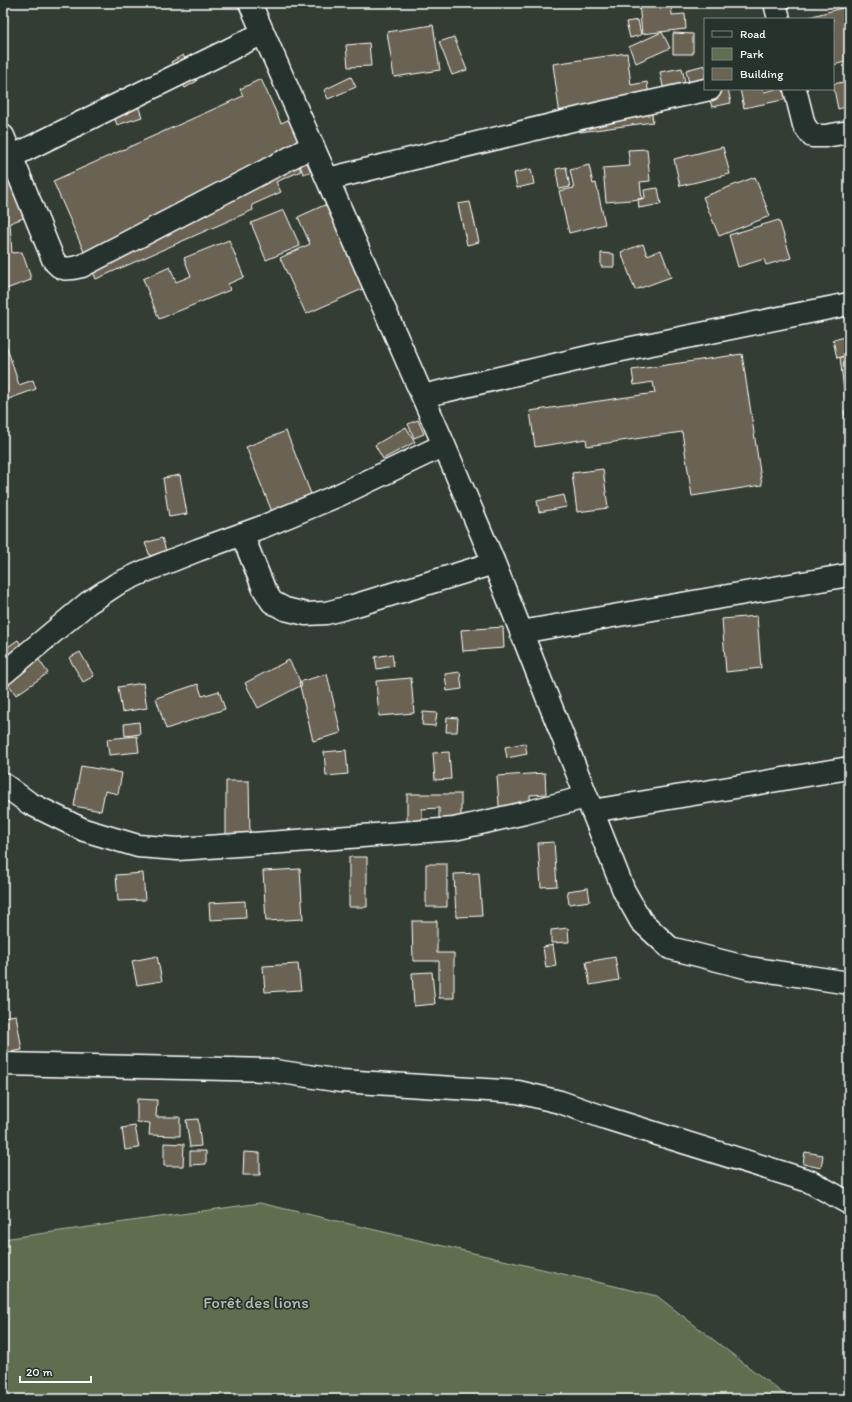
<svg xmlns="http://www.w3.org/2000/svg" width="852" height="1402" font-family="Itim,sans-serif">
	<style>
		.green { fill: #5e6e50; stroke: #aeb6a8 }
		.building { fill: #6a6452; stroke: #fff }
		.lines { fill: none; stroke-linecap: round; stroke-linejoin: round }
		.minor-casing { stroke: #fff; stroke-width: 25 }
		.minor { stroke: #26332d; stroke-width: 22 }
		.labels { text-anchor: middle; dominant-baseline: central; stroke-width: 3.5; stroke-linejoin: round; paint-order: stroke }
		.park-label { font-size: 17px; fill: #b7beb0; stroke: #26332d }
	</style>
	<rect width="100%" height="100%" fill="#343d34"/>
	<filter id="ink" filterUnits="userSpaceOnUse"><feTurbulence type="fractalNoise" baseFrequency=".025" numOctaves="2"/><feDisplacementMap in="SourceGraphic" scale="8" xChannelSelector="R" yChannelSelector="G"/><feConvolveMatrix kernelMatrix="1 2 1 2 8 2 1 2 1" color-interpolation-filters="sRGB"/></filter>
	<g filter="url(#ink)">
		<path class="green" d="M260,1203L657,1296L790,1399H3V1239Z"/>
		<path class="building" d="M639,3H671L672,15L685,14L686,29L642,34Z
			M849,6V61L833,65V19H809V17Z
			M638,20L641,35L630,38L626,22Z
			M433,25L440,70L394,77L387,32Z
			M662,32L670,48L636,63L629,47Z
			M673,33L693,34V54H673Z
			M454,37L467,70L452,75L439,42Z
			M369,43L371,66L348,67L346,45Z
			M627,53L631,85L647,82L653,122L580,132L578,120L561,123L553,64Z
			M183,55L197,81L185,88L171,62Z
			M705,65V89H728L731,103L712,107L709,97L693,101L686,70Z
			M682,68L690,105L668,110L660,72Z
			M351,77L356,87L328,99L324,90Z
			M261,79L281,123L297,116L308,141L291,148L301,171L276,182L281,192L252,205L253,210L96,279L53,181L243,96L240,89Z
			M849,81V106L838,109L833,84Z
			M131,86L142,117L117,125L114,116L126,111L119,90Z
			M740,89H763L764,92L776,89H796L797,97L744,108Z
			M723,147L730,174L680,186L674,159Z
			M647,149L650,181L640,182L642,199L606,202L603,168L630,166L628,150Z
			M314,157L317,170L303,174L299,162Z
			M589,165L593,184L596,183L605,224L569,233L559,191L574,188L570,170Z
			M566,167L570,187L559,189L556,169Z
			M531,169L534,184L517,188L514,173Z
			M755,177L770,216L719,236L703,197Z
			M12,180L26,217L10,223L12,253L22,252L30,275L31,280L3,290V204H5L3,198V183Z
			M658,188L661,204L639,208L638,199L645,198L644,190Z
			M470,202L479,242L467,245L458,204Z
			M329,203L367,287L306,314L280,258L310,244L298,217Z
			M284,210L300,246L266,260L251,223Z
			M779,220L791,258L766,265L764,259L738,267L729,235Z
			M229,240L244,277L228,284L230,290L159,319L143,279L170,267L176,282L191,276L184,258Z
			M643,244L647,255L661,250L671,277L635,290L621,252Z
			M601,253L614,254V267H601Z
			M849,336V355L837,358L833,340Z
			M4,338L19,385L33,380L36,389L3,401Z
			M742,354L762,485L692,496L682,432L587,446L586,439L535,447L530,411L655,393L653,382L634,385L632,370Z
			M849,356V398L845,399L840,357Z
			M849,410V435L844,411Z
			M418,420L424,434L414,438L408,424Z
			M406,427L415,442L383,459L375,445Z
			M286,431L315,504L275,519L246,447Z
			M603,469L608,508L577,512L572,473Z
			M180,475L187,514L169,517L163,478Z
			M564,495L567,507L539,512L537,501Z
			M162,538L166,551L150,556L145,543Z
			M757,616L761,668L726,672L722,619Z
			M503,627L504,648L463,651L461,630Z
			M18,640L31,660L37,657L48,673L16,695L3,676V650Z
			M80,652L94,676L83,682L69,658Z
			M392,654L394,666L377,669L375,657Z
			M289,660L302,685L258,708L245,683Z
			M460,672L462,689L447,691L445,674Z
			M327,674L341,733L313,741L299,682Z
			M411,678L414,713L379,716L376,681Z
			M143,683L147,708L122,712L118,687Z
			M198,684L202,696L219,691L225,709L166,729L156,698Z
			M423,712L437,713L435,726L422,725Z
			M447,717L458,718L457,732H446Z
			M139,722L140,734L125,736L124,724Z
			M137,736L139,752L109,755L107,739Z
			M525,743L527,754L507,758L505,747Z
			M346,750L348,774L326,776L324,752Z
			M449,752L451,779L435,780L433,753Z
			M81,766L122,773L118,794L105,791L101,811L74,806Z
			M545,773L546,794L530,795L531,817L500,819L497,776Z
			M226,781H249L250,835H226Z
			M407,794H461V827H439V808L422,809V829L407,830Z
			M554,842L557,886L541,887L538,843Z
			M349,857H367V907H349Z
			M426,864H447V907H426Z
			M300,869L303,919L266,921L263,871Z
			M143,873L145,900L118,901L116,875Z
			M479,873L482,916L456,917L454,874Z
			M588,888L590,901L569,904L567,891Z
			M245,901L246,918L210,920L209,903Z
			M412,921H437V953H454V998H439V961H413Z
			M568,928L569,942L551,943V930Z
			M553,945L556,966L546,968L543,947Z
			M157,956L162,981L137,985L132,961Z
			M615,957L619,980L590,985L586,962Z
			M3,963H5L9,979L3,981Z
			M298,964L301,990L265,992L263,966Z
			M432,972L435,1004L414,1006L412,973Z
			M16,1015L22,1050L3,1053V1017Z
			M137,1099L157,1100L156,1117H180V1136L149,1135L150,1123L137,1122Z
			M198,1119L201,1146L190,1147L186,1120Z
			M135,1126L139,1148L125,1150L122,1128Z
			M164,1143L184,1144L183,1166H164Z
			M190,1151H206V1164L190,1165Z
			M244,1152L260,1153V1175H243Z
			M805,1152L823,1155L821,1168L803,1164Z"/>
		<g class="lines">
			<g class="minor-casing">
				<path id="minor" d="M250,3L444,445L494,563L624,891L641,921L670,948L749,968L849,983
					M776,7L779,19
					M795,89L804,125L812,136H825L849,132
					M3,136L53,259C61,272 69,269 82,266L313,146
					M11,157L263,33
					M328,179L601,113L710,89
					M423,396L597,355L849,304
					M242,534L264,589L272,602L285,609L306,614L326,613L353,606L494,563
					M521,632L849,575
					M3,674L88,603L117,584L143,572L198,550L262,527L339,495L444,445
					M3,784L29,803L84,830L138,846L178,849L296,841L454,829L525,813L586,797
					M592,811L849,768
					M3,1064L268,1070L341,1081L518,1092L560,1102L606,1118L809,1181L849,1203"/>
			</g>
			<use href="#minor" class="minor"/>
		</g>
	</g>
	<g class="labels">
		<g class="park-label">
			<text x="256" y="1302">Forêt des lions</text>
		</g>
	</g>
	<rect width="852" height="1402" fill="none" stroke="#26332d" stroke-width="16"/>
	<rect x="8" y="8" width="836" height="1386" fill="none" stroke="#fff" stroke-width="1.5" filter="url(#ink)"/>
	<rect x="704" y="18" width="130" height="72" fill="#26332d" stroke="#7d8581"/>
	<rect x="712" y="31" width="20" height="6" fill="#26332d" stroke="#7d8581"/>
	<text x="740" y="38" font-size="12" fill="#ffffff">Road</text>
	<rect x="712" y="48" width="20" height="12" fill="#5e6e50" stroke="#7d8581"/>
	<text x="740" y="58" font-size="12" fill="#ffffff">Park</text>
	<rect x="712" y="68" width="20" height="12" fill="#6a6452" stroke="#7d8581"/>
	<text x="740" y="78" font-size="12" fill="#ffffff">Building</text>
	<path d="M20 1376v6h71v-6" fill="none" stroke="#ffffff" stroke-width="2"/>
	<text x="26" y="1376" font-size="12" fill="#ffffff" stroke="#26332d" stroke-width="3" paint-order="stroke">20 m</text>
</svg>
